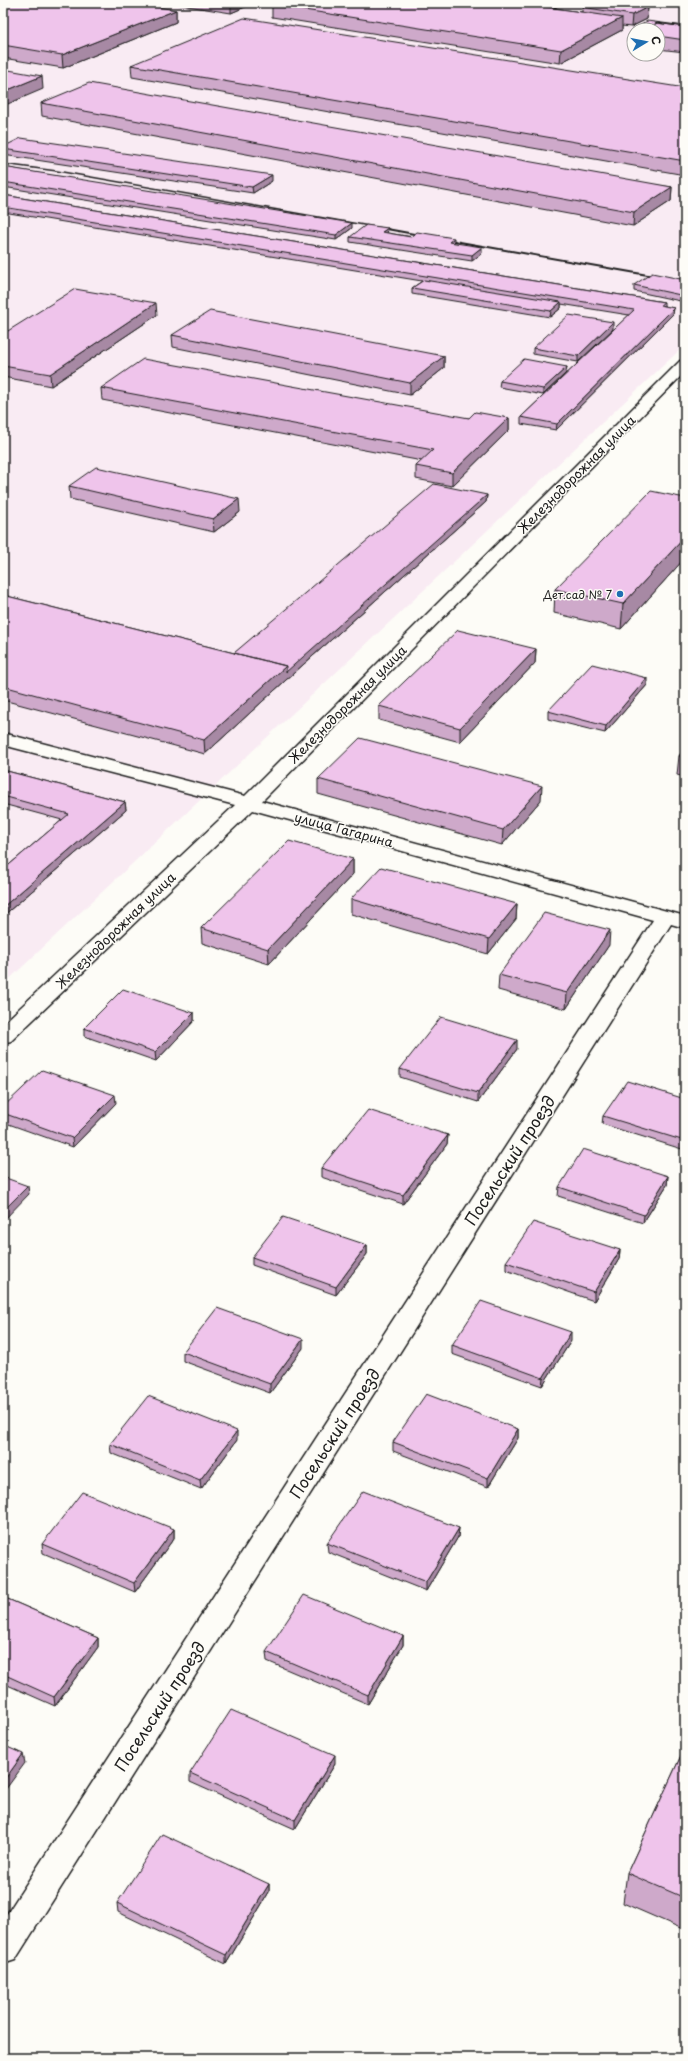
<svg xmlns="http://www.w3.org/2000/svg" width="688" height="2061" font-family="'Playpen Sans',sans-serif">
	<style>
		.built { fill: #f9ebf3; fill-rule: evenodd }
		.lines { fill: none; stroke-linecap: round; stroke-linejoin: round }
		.street-casing { stroke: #1c1c1c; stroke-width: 3 }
		.street { fill: #fdfcf7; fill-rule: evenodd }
		.rail-far1 { stroke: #1c1c1c; stroke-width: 1.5 }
		.rail { stroke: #1c1c1c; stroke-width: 2 }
		.wall { fill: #cea9ca; stroke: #1c1c1c }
		.shaded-wall { fill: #a789a4; stroke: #1c1c1c }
		.building { fill: #efc4eb; stroke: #1c1c1c }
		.poi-dot { fill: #1f6fb2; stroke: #fdfcf7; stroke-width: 1.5 }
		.labels { text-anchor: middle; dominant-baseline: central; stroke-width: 3; stroke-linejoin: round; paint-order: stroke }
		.far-poi-label { font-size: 11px; fill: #1c1c1c; stroke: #fdfcf7; text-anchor: end }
		.street-label { font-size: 13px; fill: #1c1c1c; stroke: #fdfcf7 }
		.near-street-label { font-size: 16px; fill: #1c1c1c; stroke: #fdfcf7 }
	</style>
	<rect width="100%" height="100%" fill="#fdfcf7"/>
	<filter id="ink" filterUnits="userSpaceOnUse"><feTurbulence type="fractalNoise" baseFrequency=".025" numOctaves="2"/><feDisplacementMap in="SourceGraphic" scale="8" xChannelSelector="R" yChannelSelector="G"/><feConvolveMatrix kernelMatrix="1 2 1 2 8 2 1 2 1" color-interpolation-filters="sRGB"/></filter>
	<g filter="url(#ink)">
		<path class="built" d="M3,3H685V345L3,985ZM634,30H658V54H634Z"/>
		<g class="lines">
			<g class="street-casing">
				<path id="street" d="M685,360V372L262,801L685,916V928L671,924L15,1960L3,1964V1920L653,920L253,810L11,1041L3,1043V1024L235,805L3,745V733L245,796L680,361Z"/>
			</g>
			<use href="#street" class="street"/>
			<path class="rail-far1" d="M3,164L57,171L381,228"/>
			<path class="rail" d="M376,227L425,236
				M443,239L659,277"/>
		</g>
		<path class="wall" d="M3,3L176,10V22L63,68L3,58Z
			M169,3H252V4L231,13Z
			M277,3H564L554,8L582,12V7H648L647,19L631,27L622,26V30L560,63L272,17V5Z
			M640,26H685V52L658,49V30H639Z
			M131,65L685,88V175L132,77Z
			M41,103L672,187L671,201L633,226L42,116Z
			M3,147L272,181L253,193L3,155Z
			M3,167L352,228L336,240L3,187Z
			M3,195L664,302V306L674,308L673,314L556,430L521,424V417L629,315L561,304V308L550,317L412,294V288L422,281L3,212Z
			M388,228L387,233L454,243L482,253L472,261L350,242V237Z
			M685,280V302L634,291V285Z
			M157,315L51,386L3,377V334Z
			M613,329L578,362L533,354V348Z
			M172,335L444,356V368L410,395L173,347Z
			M567,367L566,373L543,395L499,387L500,381Z
			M101,388L469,418H509V430L452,486L416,479V466L422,461L102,400Z
			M69,486L240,512L214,532L70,499Z
			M487,495L486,502L286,680L205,754L3,700V595L234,653Z
			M685,498V558L621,629L554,613L555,589Z
			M536,649L535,663L460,742L379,720V706Z
			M647,685L605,733L548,719V711Z
			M685,748V777L677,775L679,756Z
			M3,770L125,802L126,810L3,916V870L62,820L3,804Z
			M318,779L541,800L502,845L318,794Z
			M353,859V874L269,964L202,943L201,928Z
			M351,899L517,904L516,919L488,954L351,914Z
			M609,945L566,1009L498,990L499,975Z
			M194,1013V1021L156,1061L84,1036V1028Z
			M517,1049L478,1102L400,1077V1069Z
			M685,1099V1150L602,1124L603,1116Z
			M116,1103L73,1147L3,1122V1107Z
			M448,1135L447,1144L403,1204L321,1177V1168Z
			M668,1176L667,1185L643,1223L558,1196L559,1187Z
			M367,1245V1254L336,1295L252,1265V1257Z
			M620,1250L619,1259L594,1301L506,1270V1262Z
			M571,1341L542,1386L452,1354V1345Z
			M303,1348L270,1393L183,1361V1352Z
			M518,1429V1438L488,1487L393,1451V1442Z
			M237,1440L201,1489L111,1453L110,1444Z
			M459,1528L458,1537L426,1591L328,1552L327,1543Z
			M174,1529V1538L135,1592L43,1553L42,1544Z
			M3,1597L98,1638V1647L55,1706L3,1683Z
			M403,1636V1645L368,1704L267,1661L266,1652Z
			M685,1747V1930L623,1903L627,1873Z
			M335,1764L295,1829L190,1782V1773Z
			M269,1884V1892L226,1964L118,1912L117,1903Z"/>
		<path class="shaded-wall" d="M231,3H252V4L231,13Z
			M554,3H564L554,8Z
			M648,7L647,19L631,27L632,15Z
			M176,10V22L63,68L62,55Z
			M622,18V30L560,63L561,50Z
			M42,76L43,89L3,106V92Z
			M272,175V181L253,193L252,187Z
			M672,187L671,201L633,226L634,212Z
			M352,223V228L336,240V235Z
			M388,228L387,234L382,232Z
			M454,238V244L449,242Z
			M482,247V253L472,261V255Z
			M561,302V308L550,317L551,311Z
			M156,303L157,315L51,386L50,374Z
			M674,308L673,314L556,430L557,424Z
			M613,322V329L578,362V356Z
			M444,356V368L410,395V383Z
			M567,367L566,373L543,395V389Z
			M509,418V430L452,486V473Z
			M487,495L486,502L286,680L205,754L204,740L286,666Z
			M239,499L240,512L214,532L213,519Z
			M685,537V558L621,629L623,604Z
			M536,649L535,663L460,742V728Z
			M647,678V685L605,733L606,726Z
			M542,786L541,800L502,845L503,830Z
			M125,802L126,810L3,916V907Z
			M353,859V874L269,964L268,949Z
			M517,904L516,919L488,954L489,939Z
			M610,930L609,945L566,1009L567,993Z
			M194,1013V1021L156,1061L155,1052Z
			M517,1040V1049L478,1102V1093Z
			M115,1095L116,1103L73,1147L72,1138Z
			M448,1135L447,1144L403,1204V1195Z
			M668,1176L667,1185L643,1223L644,1215Z
			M28,1186L29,1194L3,1221V1211Z
			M367,1245V1254L336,1295V1287Z
			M620,1250L619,1259L594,1301V1292Z
			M571,1332V1341L542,1386L543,1378Z
			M303,1339V1348L270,1393V1384Z
			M518,1429V1438L488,1487V1478Z
			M237,1431V1440L201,1489L200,1480Z
			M459,1528L458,1537L426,1591V1582Z
			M174,1529V1538L135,1592L134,1583Z
			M403,1636V1645L368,1704V1695Z
			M98,1638V1647L55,1706L54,1697Z
			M23,1754L25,1763L3,1793V1782Z
			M335,1755V1764L295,1829V1820Z
			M269,1884V1892L226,1964V1955Z"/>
		<path class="building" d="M3,3H133L176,10L62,55L3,45Z
			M277,3H520L622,18L561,50L272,5Z
			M591,3H620L648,7L632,15L582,7Z
			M244,18L685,88V161L131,65Z
			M647,21L685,26V27L657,23L650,27L640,26Z
			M657,23L685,27V40L658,36V30H646Z
			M3,69L42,76L3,92Z
			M89,83L672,187L634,212L41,103Z
			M21,138L272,175L252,187L3,149V147Z
			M3,167L352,223L336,235L3,182Z
			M3,195L664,302L660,305L674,308L557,424L521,417L634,310L3,207Z
			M366,225L388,228L382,232L411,237L417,232L454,238L449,242L482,247L472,255L350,237Z
			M652,273L685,280V296L634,285Z
			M424,280L561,302L551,311L412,288Z
			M75,289L156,303L50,374L3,366V334Z
			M210,311L444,356L410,383L172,335Z
			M569,315L613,322L578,356L533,348Z
			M143,359L469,418L475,412L509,418L452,473L416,466L433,450L101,388Z
			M524,359L567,367L543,389L500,381Z
			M96,467L239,499L213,519L69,486Z
			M434,484L487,495L286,672V666L234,653Z
			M651,491L685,498V537L623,604L555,589Z
			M3,595L286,666L204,740L3,686Z
			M458,630L536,649L460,728L379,706Z
			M592,664L647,678L606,726L548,711Z
			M360,738L542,786L503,830L318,779Z
			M685,748V757L679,756Z
			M3,770L125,802L3,907V870L69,814L3,796Z
			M289,841L353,859L268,949L201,928Z
			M381,867L517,904L489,939L351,899Z
			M544,913L610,930L567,993L499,975Z
			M123,989L194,1013L155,1052L84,1028Z
			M441,1017L517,1040L478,1093L400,1069Z
			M42,1070L115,1095L72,1138L3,1113V1107Z
			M627,1081L685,1099V1141L603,1116Z
			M368,1110L448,1135L403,1195L321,1168Z
			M583,1149L668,1176L644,1215L559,1187Z
			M3,1177L28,1186L3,1211Z
			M283,1217L367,1245L336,1287L252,1257Z
			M533,1222L620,1250L594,1292L506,1262Z
			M481,1301L571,1332L543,1378L452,1345Z
			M217,1308L303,1339L270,1384L183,1352Z
			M426,1394L518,1429L488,1478L393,1442Z
			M148,1396L237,1431L200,1480L110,1444Z
			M363,1491L459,1528L426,1582L327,1543Z
			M82,1492L174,1529L134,1583L42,1544Z
			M304,1595L403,1636L368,1695L266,1652Z
			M3,1597L98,1638L54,1697L3,1674Z
			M231,1710L335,1755L295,1820L190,1773Z
			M3,1745L23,1754L3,1782Z
			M685,1747V1898L627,1873Z
			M162,1834L269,1884L226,1955L117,1903Z"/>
	</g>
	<circle class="poi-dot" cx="620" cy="594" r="4"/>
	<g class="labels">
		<g class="far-poi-label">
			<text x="612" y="594">Дет.сад № 7</text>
		</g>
		<g class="street-label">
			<text transform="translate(576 474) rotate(-45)">Железнодорожная улица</text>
			<text transform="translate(347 704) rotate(-45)">Железнодорожная улица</text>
			<text transform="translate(344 829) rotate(15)">улица Гагарина</text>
			<text transform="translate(115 930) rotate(-44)">Железнодорожная улица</text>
		</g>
		<g class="near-street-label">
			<text transform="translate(509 1160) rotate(-57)">Посельский проезд</text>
			<text transform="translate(334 1433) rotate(-57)">Посельский проезд</text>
			<text transform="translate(159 1706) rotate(-57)">Посельский проезд</text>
		</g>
	</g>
	<rect width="688" height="2061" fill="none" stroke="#fdfcf7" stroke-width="16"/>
	<rect x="8" y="8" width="672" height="2045" fill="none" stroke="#1c1c1c" stroke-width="1.5" filter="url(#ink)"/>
	<g transform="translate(646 42) rotate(80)"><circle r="19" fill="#fdfcf7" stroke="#a3a29f"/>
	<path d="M0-3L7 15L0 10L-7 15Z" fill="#1f6fb2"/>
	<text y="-6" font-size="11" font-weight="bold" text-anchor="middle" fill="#1c1c1c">С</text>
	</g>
</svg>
